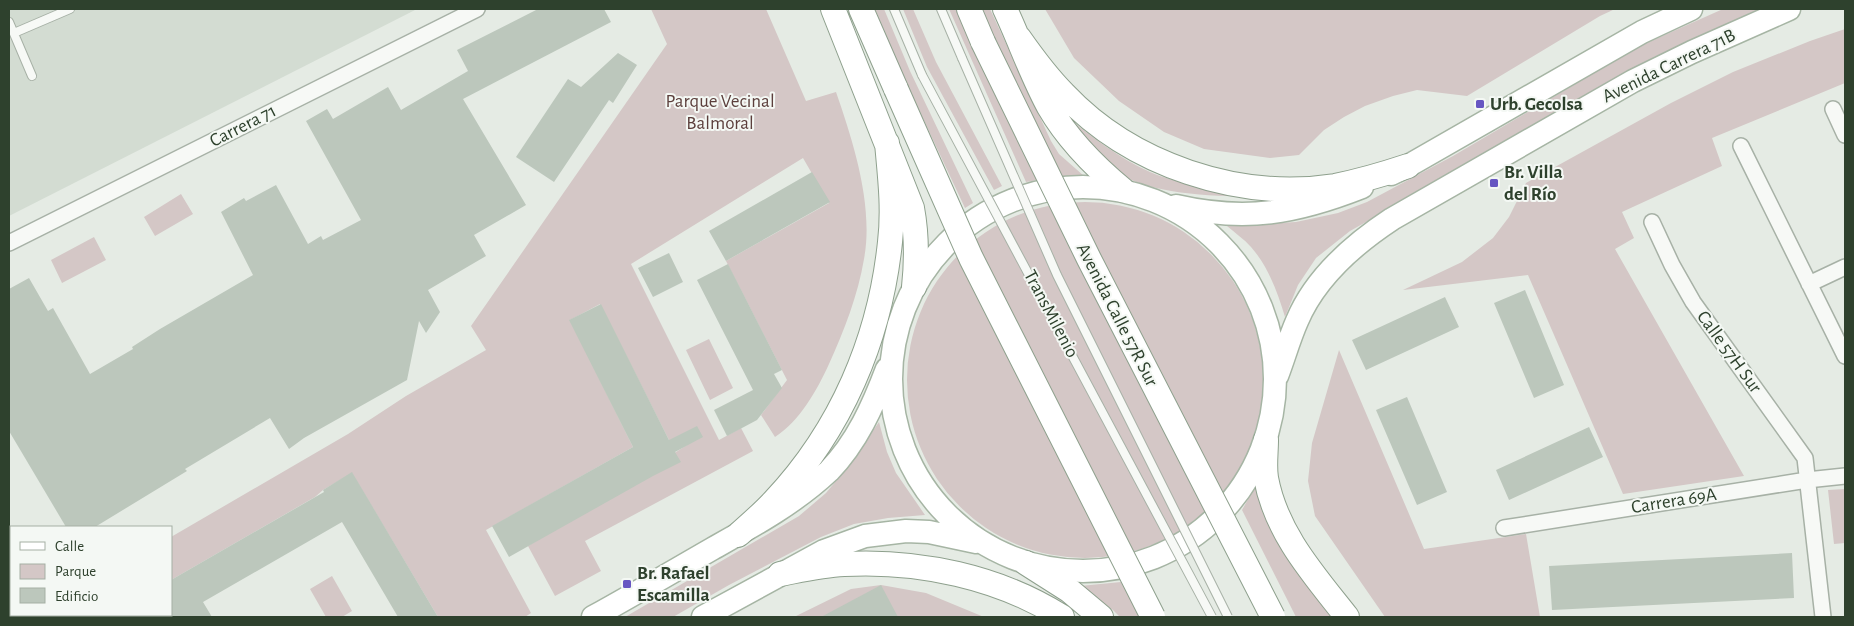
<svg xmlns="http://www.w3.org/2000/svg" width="1854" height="626" font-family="'Alegreya Sans',sans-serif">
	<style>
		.built { fill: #d3dcd2 }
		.green { fill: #d4c7c6 }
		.building { fill: #bcc7bc }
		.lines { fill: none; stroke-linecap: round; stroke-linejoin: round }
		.service-casing { stroke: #a7b1a6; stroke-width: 10 }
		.minor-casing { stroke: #a7b1a6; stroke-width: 18 }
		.primary-casing { stroke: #a6b5a4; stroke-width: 25 }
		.trunk-casing { stroke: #8ea08d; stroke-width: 26 }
		.service { stroke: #f7f9f6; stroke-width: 8 }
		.minor { stroke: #f7f9f6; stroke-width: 15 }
		.primary { stroke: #fff; stroke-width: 22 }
		.trunk { stroke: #fff; stroke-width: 24 }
		.service-bridge-casing { stroke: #a7b1a6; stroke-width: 10; stroke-linecap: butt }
		.trunk-bridge-casing { stroke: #8ea08d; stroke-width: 26; stroke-linecap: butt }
		.service-bridge { stroke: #f7f9f6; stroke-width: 8 }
		.trunk-bridge { stroke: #fff; stroke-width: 24 }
		.poi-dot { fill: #6756c2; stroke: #f4f8f4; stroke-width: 2 }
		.labels { text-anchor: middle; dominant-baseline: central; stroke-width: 4; stroke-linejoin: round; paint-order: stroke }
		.street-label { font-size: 19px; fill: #2e412d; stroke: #f4f8f4 }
		.park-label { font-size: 19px; fill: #5c3f3c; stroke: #f4f8f4 }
		.poi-label { font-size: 19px; font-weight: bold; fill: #2e412d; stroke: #f4f8f4; text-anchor: start }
	</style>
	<rect width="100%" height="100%" fill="#e5ebe4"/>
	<path class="built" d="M9,9H417L9,216Z"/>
	<path class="green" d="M651,9H766L806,101L836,92C853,141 874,206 864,259C858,295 844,331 829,364C817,390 800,421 775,437L761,415L787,380L726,261L829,203L803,158L631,264L719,440L741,428L753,451L585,541L601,571L555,596L528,546L687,445L669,440L600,304L570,320L633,447L486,530L531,613L525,617H438L352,473L323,490L315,497L171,580V537L348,434L406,396L486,350L471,326L667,44Z
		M875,9H884L910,71L973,203L965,208L903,76Z
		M903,9H913L936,62L1002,186L994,190L927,67Z
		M949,9H959L1038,180L1026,182Z
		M977,9H990L1051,141L1059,154L1084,176L1061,178Z
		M1045,9H1615L1600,16L1467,96L1417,90L1393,96L1365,106L1344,117L1324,130L1299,155L1270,158L1204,149L1164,132L1119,101L1074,58Z
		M1723,9H1764L1654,57L1563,111L1350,231L1316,258L1298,285L1285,317C1278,293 1268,266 1251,247C1244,239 1235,233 1227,226L1296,222L1338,213L1367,202L1453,156L1640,46Z
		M1845,29V83L1712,138L1722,166L1622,212L1634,238L1615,249L1744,476L1623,494L1528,275L1403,290L1462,262L1493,238L1509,217L1526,183L1671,103L1733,72L1810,41Z
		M1064,114C1090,136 1119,158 1150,172C1185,187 1226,190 1263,196C1220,197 1143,196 1110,167C1095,154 1078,130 1064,114Z
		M181,194L193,214L155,236L144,217Z
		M907 380a178 178 0 1 1 356 0a178 178 0 1 1-356 0Z
		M94,237L106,260L62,283L51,260Z
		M709,339L733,388L710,400L686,350Z
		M1339,350L1424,549L1526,534L1540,617H1385L1315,516L1308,481L1312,443Z
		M879,422L887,452L896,473L925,515L888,518L854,524L821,537L729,585L673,617H625L799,516L826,493L850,464Z
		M1259,480L1334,617H1296L1242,510Z
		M1845,489V543L1834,544L1828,490Z
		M332,576L352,611L342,617H326L310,589Z
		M1121,582L1140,617H1120L1113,610L1080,586Z
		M881,585L926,593L984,617H794L851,589Z
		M60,615H171L173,617H61Z"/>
	<path class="building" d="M538,9H604L611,22L463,99L526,205L474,235L486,256L428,290L440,312L426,333L419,321L407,380L304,438L289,449L270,418L185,469L187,471L95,527H66L9,431V289L29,278L48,311L53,308L90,374L133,349L132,347L160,329L253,275L221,212L244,198L246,201L276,185L308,244L321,236L323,240L361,220L306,121L327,109L333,119L388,87L401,110L468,71L457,50Z
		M618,53L637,65L613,103L609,100L554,182L516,157L568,79L581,87Z
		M812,172L830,202L726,261L709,231Z
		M669,253L683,282L653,297L638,268Z
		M728,264L782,370L774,374L782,388L757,420L727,436L714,410L753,390L697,280Z
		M1525,290L1564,385L1534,398L1494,303Z
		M1445,297L1459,327L1366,370L1352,340Z
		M601,304L669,440L697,426L703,437L675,452L681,462L653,476L509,557L492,526L633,447L569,320Z
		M1407,397L1447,492L1417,505L1376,410Z
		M1589,427L1603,457L1509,500L1496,470Z
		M352,472L438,617H398L342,522L203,602L212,617H171V580L324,492L323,490Z
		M1792,553L1794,598L1552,610L1549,566Z
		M881,585L898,617H821Z"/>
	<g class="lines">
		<g class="service-casing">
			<path id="service" d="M894,9L922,75
				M941,9L962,58
				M9,22L32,76
				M14,33L70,9"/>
		</g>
		<g class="minor-casing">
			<path id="minor" d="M1833,109L1845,135
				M1741,146L1845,356
				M1652,222L1672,265L1693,302L1805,458L1823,617
				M9,243L477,9
				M1809,284L1845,267
				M1504,528L1807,480L1845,476
				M9,555L11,559"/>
		</g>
		<g class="primary-casing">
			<path id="primary" d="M1391,174L1408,166L1642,32L1691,9
				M891 379a192 192 0 1 1 384 0a192 192 0 1 1-384 0Z
				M1176,206C1246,222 1296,213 1362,187
				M1277,376C1284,358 1289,339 1297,321C1315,278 1354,244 1392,219L1633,81L1692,52L1789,9
				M593,617C633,595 672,572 712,549C753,526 795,503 829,471C857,442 873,406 887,369
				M703,617L824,551L865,536L906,531L929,532L976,542"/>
		</g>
		<g class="trunk-casing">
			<path id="trunk" d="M833,9L912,208C917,235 917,259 914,287
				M861,9L896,89
				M969,9L983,42
				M1005,9C1020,41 1032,76 1049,107C1068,140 1094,166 1123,190
				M1019,38C1033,58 1047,77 1064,94C1131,165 1239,201 1335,186C1360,181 1384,174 1408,166
				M1266,440C1266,452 1264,466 1266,478C1276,533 1314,575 1347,617
				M738,535C750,524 763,513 774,501C841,430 880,339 890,242C894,209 890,176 887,143
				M1026,563L1070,591L1101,617
				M780,574C801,570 822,565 844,564C919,560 999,577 1062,617"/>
		</g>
		<use href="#service" class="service"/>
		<use href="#minor" class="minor"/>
		<use href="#primary" class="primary"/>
		<use href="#trunk" class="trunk"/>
		<g class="service-bridge-casing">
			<path id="service-bridge" d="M962,58L1057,275L1228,617
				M922,75L1212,617"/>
		</g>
		<g class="trunk-bridge-casing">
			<path id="trunk-bridge" d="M983,42L1089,259L1273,617
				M896,89L971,258L1153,617"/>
		</g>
		<use href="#service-bridge" class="service-bridge"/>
		<use href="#trunk-bridge" class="trunk-bridge"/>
	</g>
	<g class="poi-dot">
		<rect x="1475" y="99" width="10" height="10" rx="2.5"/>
		<rect x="1489" y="178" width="10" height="10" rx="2.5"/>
		<rect x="622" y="579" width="10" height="10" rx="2.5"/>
	</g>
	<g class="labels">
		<g class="street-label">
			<text transform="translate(1669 66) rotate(-26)">Avenida Carrera 71B</text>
			<text transform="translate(243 126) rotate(-27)">Carrera 71</text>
			<text transform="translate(1051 314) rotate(62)">TransMilenio</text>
			<text transform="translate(1117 315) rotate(63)">Avenida Calle 57R Sur</text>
			<text transform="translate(1729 352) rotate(54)">Calle 57H Sur</text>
			<text transform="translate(1674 501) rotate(-9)">Carrera 69A</text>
		</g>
		<g class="park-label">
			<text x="720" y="101">Parque Vecinal<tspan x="720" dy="22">Balmoral</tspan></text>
		</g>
		<g class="poi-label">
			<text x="1490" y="104">Urb. Gecolsa</text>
			<text x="1504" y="172">Br. Villa<tspan x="1504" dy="22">del Río</tspan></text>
			<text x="637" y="573">Br. Rafael<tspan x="637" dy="22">Escamilla</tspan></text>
		</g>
	</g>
	<rect width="1854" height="626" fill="none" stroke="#2e412d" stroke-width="20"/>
	<rect x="10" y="526" width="162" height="90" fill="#f4f8f4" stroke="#a5afa4"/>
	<rect x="20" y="542" width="25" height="8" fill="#ffffff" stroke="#a5afa4"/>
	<text x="55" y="551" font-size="15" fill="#2e412d">Calle</text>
	<rect x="20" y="564" width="25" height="15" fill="#d4c7c6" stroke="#a5afa4"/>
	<text x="55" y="576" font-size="15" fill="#2e412d">Parque</text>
	<rect x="20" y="588" width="25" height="15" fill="#bcc7bc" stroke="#a5afa4"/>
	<text x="55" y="601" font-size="15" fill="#2e412d">Edificio</text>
</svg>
